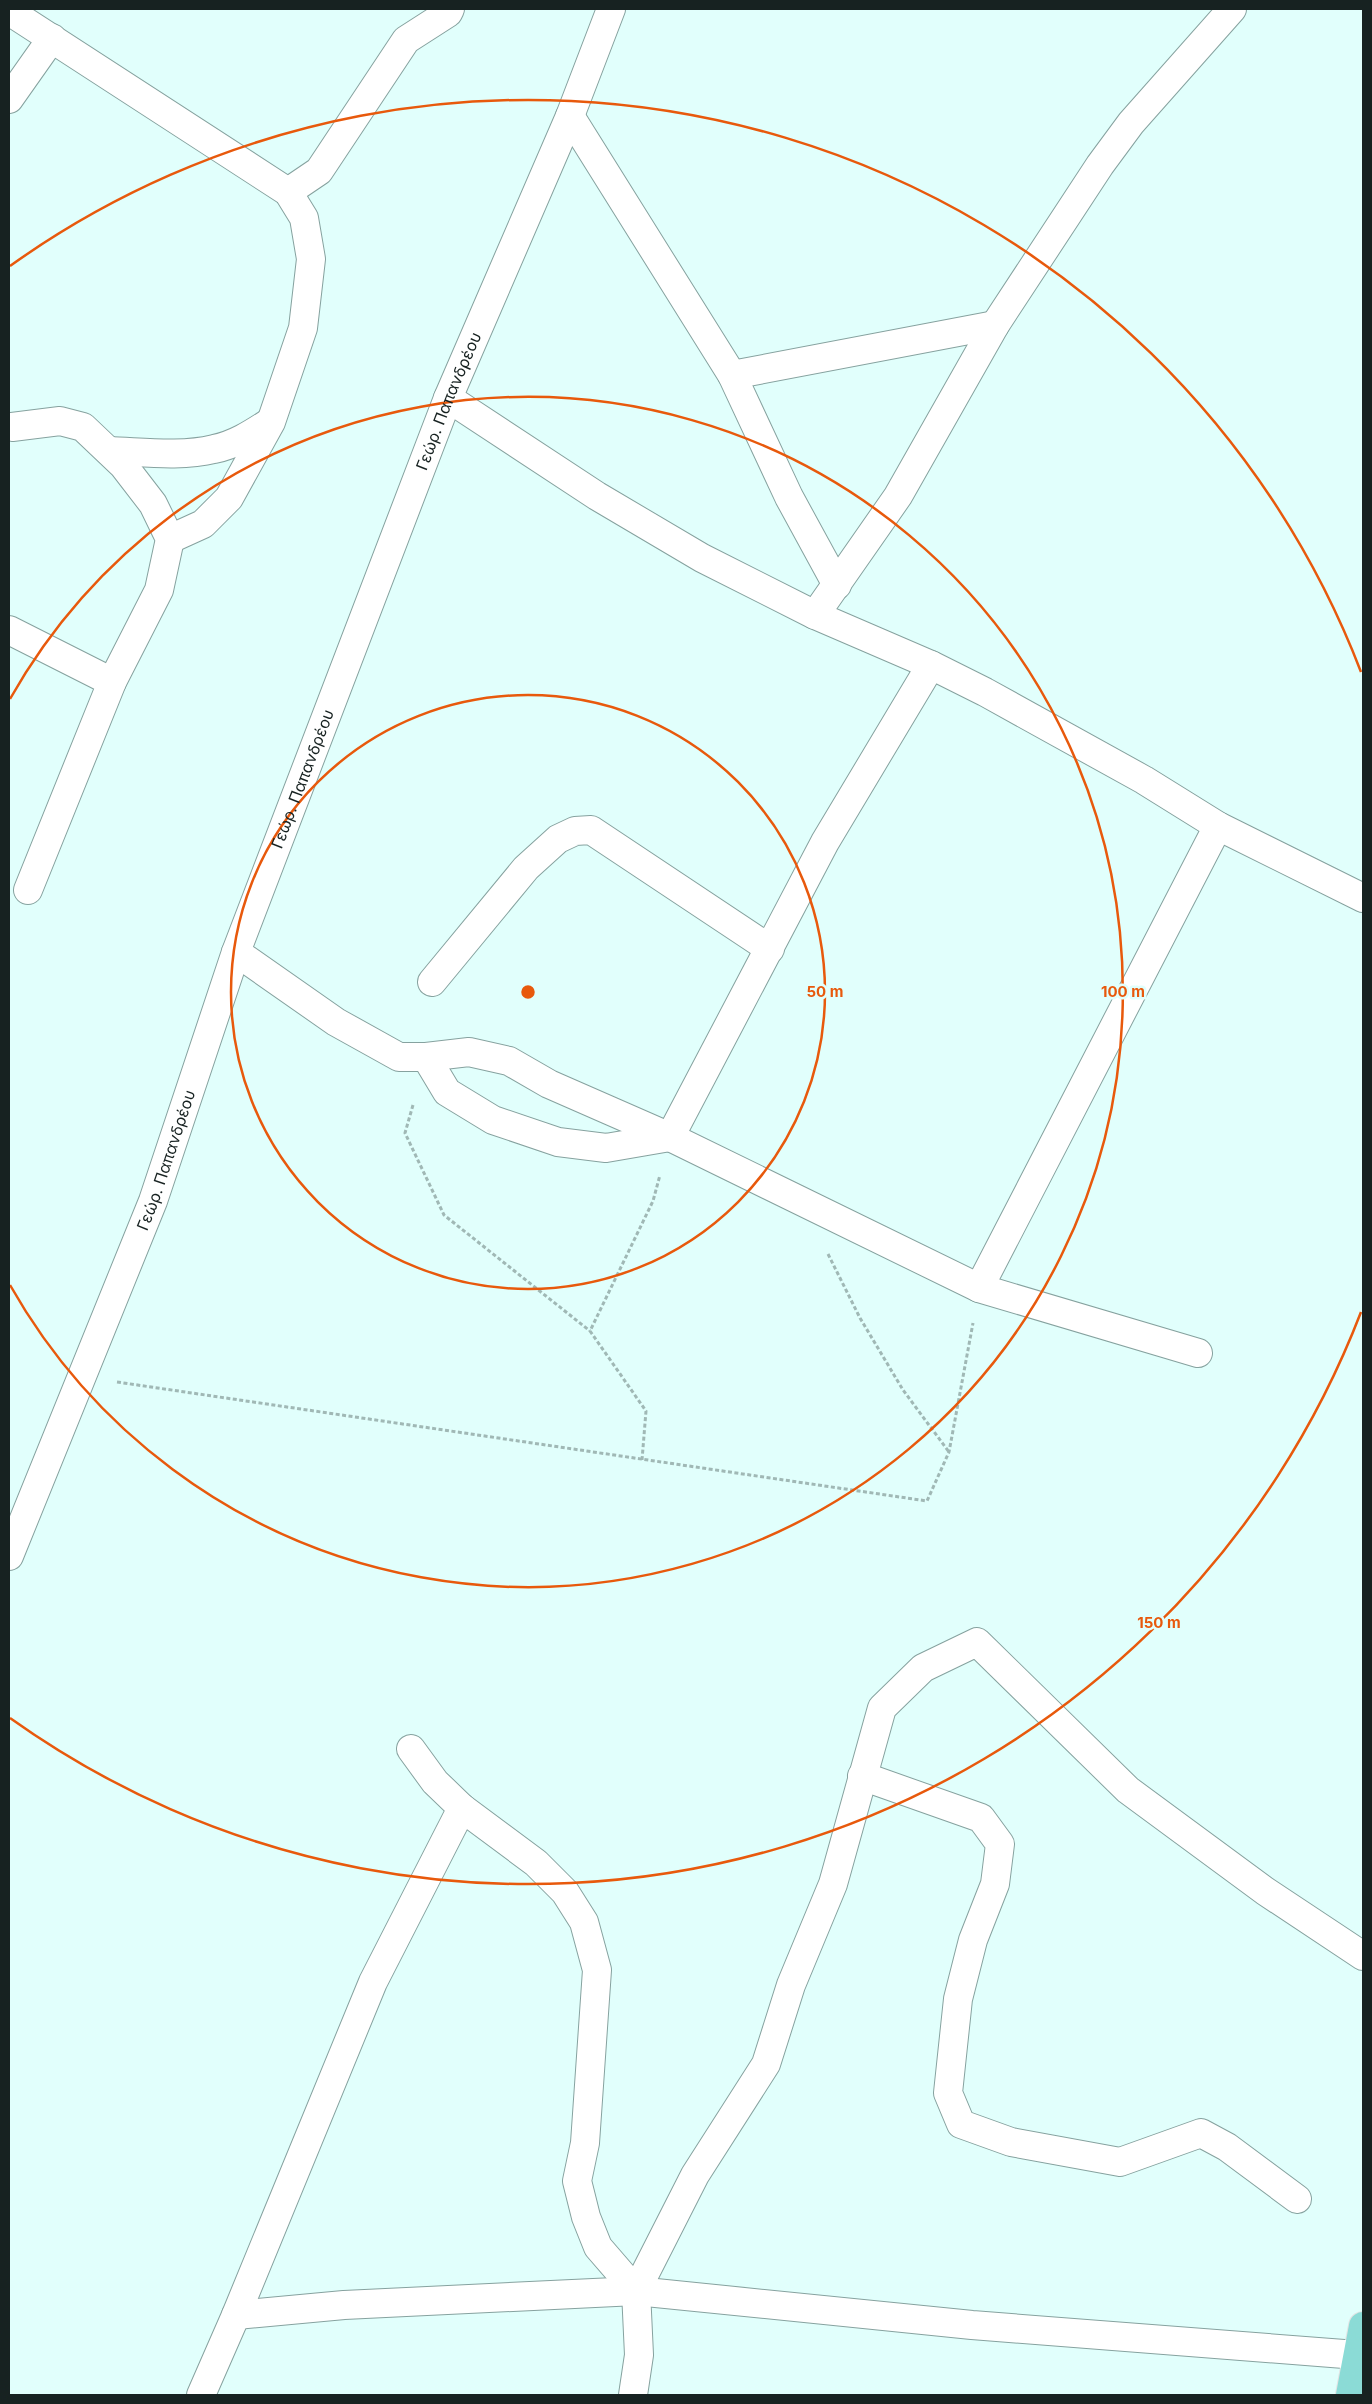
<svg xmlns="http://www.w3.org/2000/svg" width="1372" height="2404" font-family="Inter,sans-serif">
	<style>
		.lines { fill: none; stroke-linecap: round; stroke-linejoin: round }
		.minor-casing { stroke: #86a29f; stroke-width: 30 }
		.major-casing { stroke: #e3e4e4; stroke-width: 30 }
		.path { stroke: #a0b8b5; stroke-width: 3; stroke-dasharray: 4 2.5; stroke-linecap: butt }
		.minor { stroke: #fff; stroke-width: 28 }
		.major { stroke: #8bdbd6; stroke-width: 28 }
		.ring { fill: none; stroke: #e8590c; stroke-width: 2.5 }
		.labels { text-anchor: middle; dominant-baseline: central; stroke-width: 5; stroke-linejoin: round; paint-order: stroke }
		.street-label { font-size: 16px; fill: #172221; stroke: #e1fffc }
		.centre { fill: #e8590c; stroke: #e1fffc; stroke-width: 2.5 }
		.ring-label { font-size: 15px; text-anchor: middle; font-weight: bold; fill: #e8590c; stroke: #e1fffc; stroke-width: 5; stroke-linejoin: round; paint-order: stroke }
	</style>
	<rect width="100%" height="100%" fill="#e1fffc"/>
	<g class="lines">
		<g class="minor-casing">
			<g id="minor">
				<path d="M9,11L288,192L304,218L311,259L303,328L271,422L229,498L203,524L170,539"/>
				<path d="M9,99L52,38"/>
				<path d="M570,116L732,375L789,497L837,585"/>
				<path d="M288,192L319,171L406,40L448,13L450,9"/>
				<path d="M732,375L995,325"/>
				<path d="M448,398L597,496L702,558L815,615L931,665L985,692L1144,780L1218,826L1363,898"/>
				<path d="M12,427L60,421L83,427L123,465L153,504L170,539L159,590L112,682L28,890"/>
				<path d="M109,451C143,452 181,457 214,449C235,445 253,433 270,422"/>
				<path d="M815,615L898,496L995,325L1100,165L1131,123L1232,9"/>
				<path d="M9,630L112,682"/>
				<path d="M236,952L336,1022L399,1057H426L469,1052L509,1061L549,1084L670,1137L979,1288L1198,1353"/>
				<path d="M432,982L526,868L558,839L575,831L591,830L770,949"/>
				<path d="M426,1057L447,1092L493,1120L558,1142L606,1148L670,1137L825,842L931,665"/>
				<path d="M979,1288L1218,826"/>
				<path id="s1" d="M9,1556L153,1201L236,952L448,398L570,116L611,9"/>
				<path d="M411,1749L435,1782L462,1808L536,1863L565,1892L584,1922L597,1970L585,2143L577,2181L586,2217L598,2247L636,2291L639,2355L633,2395"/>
				<path d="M862,1776L981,1818L1000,1844L995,1884L973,1940L958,1999L948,2093L961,2124L1011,2142L1120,2162L1201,2133L1227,2147L1297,2199"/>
				<path d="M636,2291L695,2175L766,2064L791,1985L833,1884L882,1708L923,1668L977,1642L1128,1790L1265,1891L1363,1956"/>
				<path d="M236,2315L344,2305L636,2291L972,2325L1357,2355"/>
				<path d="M201,2395L236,2315L373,1982L462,1808"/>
			</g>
		</g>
		<g class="major-casing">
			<path id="major" d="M1350,2395L1363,2326"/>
		</g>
		<path class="path" d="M413,1105L405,1133L444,1215L590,1331
			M828,1254L860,1318L903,1390L949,1452
			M117,1382L927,1501L949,1452L973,1323
			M642,1460L646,1411L590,1331L653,1201L660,1175"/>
		<use href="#minor" class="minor"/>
		<use href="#major" class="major"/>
	</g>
	<g class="ring">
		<circle cx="528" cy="992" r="297"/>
		<path d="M10 699A595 595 0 1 1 10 1285"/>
		<path d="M1361 1312A892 892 0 0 1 10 1718M10 266A892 892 0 0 1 1361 672"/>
	</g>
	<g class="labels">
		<g class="street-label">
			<text stroke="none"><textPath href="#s1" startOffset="1236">Γεώρ. Παπανδρέου</textPath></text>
			<text stroke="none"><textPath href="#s1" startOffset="831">Γεώρ. Παπανδρέου</textPath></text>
			<text stroke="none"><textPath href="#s1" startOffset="426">Γεώρ. Παπανδρέου</textPath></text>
		</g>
	</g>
	<circle cx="528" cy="992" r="8" class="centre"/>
	<g class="ring-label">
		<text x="825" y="997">50 m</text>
		<text x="1123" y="997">100 m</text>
		<text x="1159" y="1628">150 m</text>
	</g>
	<rect width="1372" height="2404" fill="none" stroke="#172221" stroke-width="20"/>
</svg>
